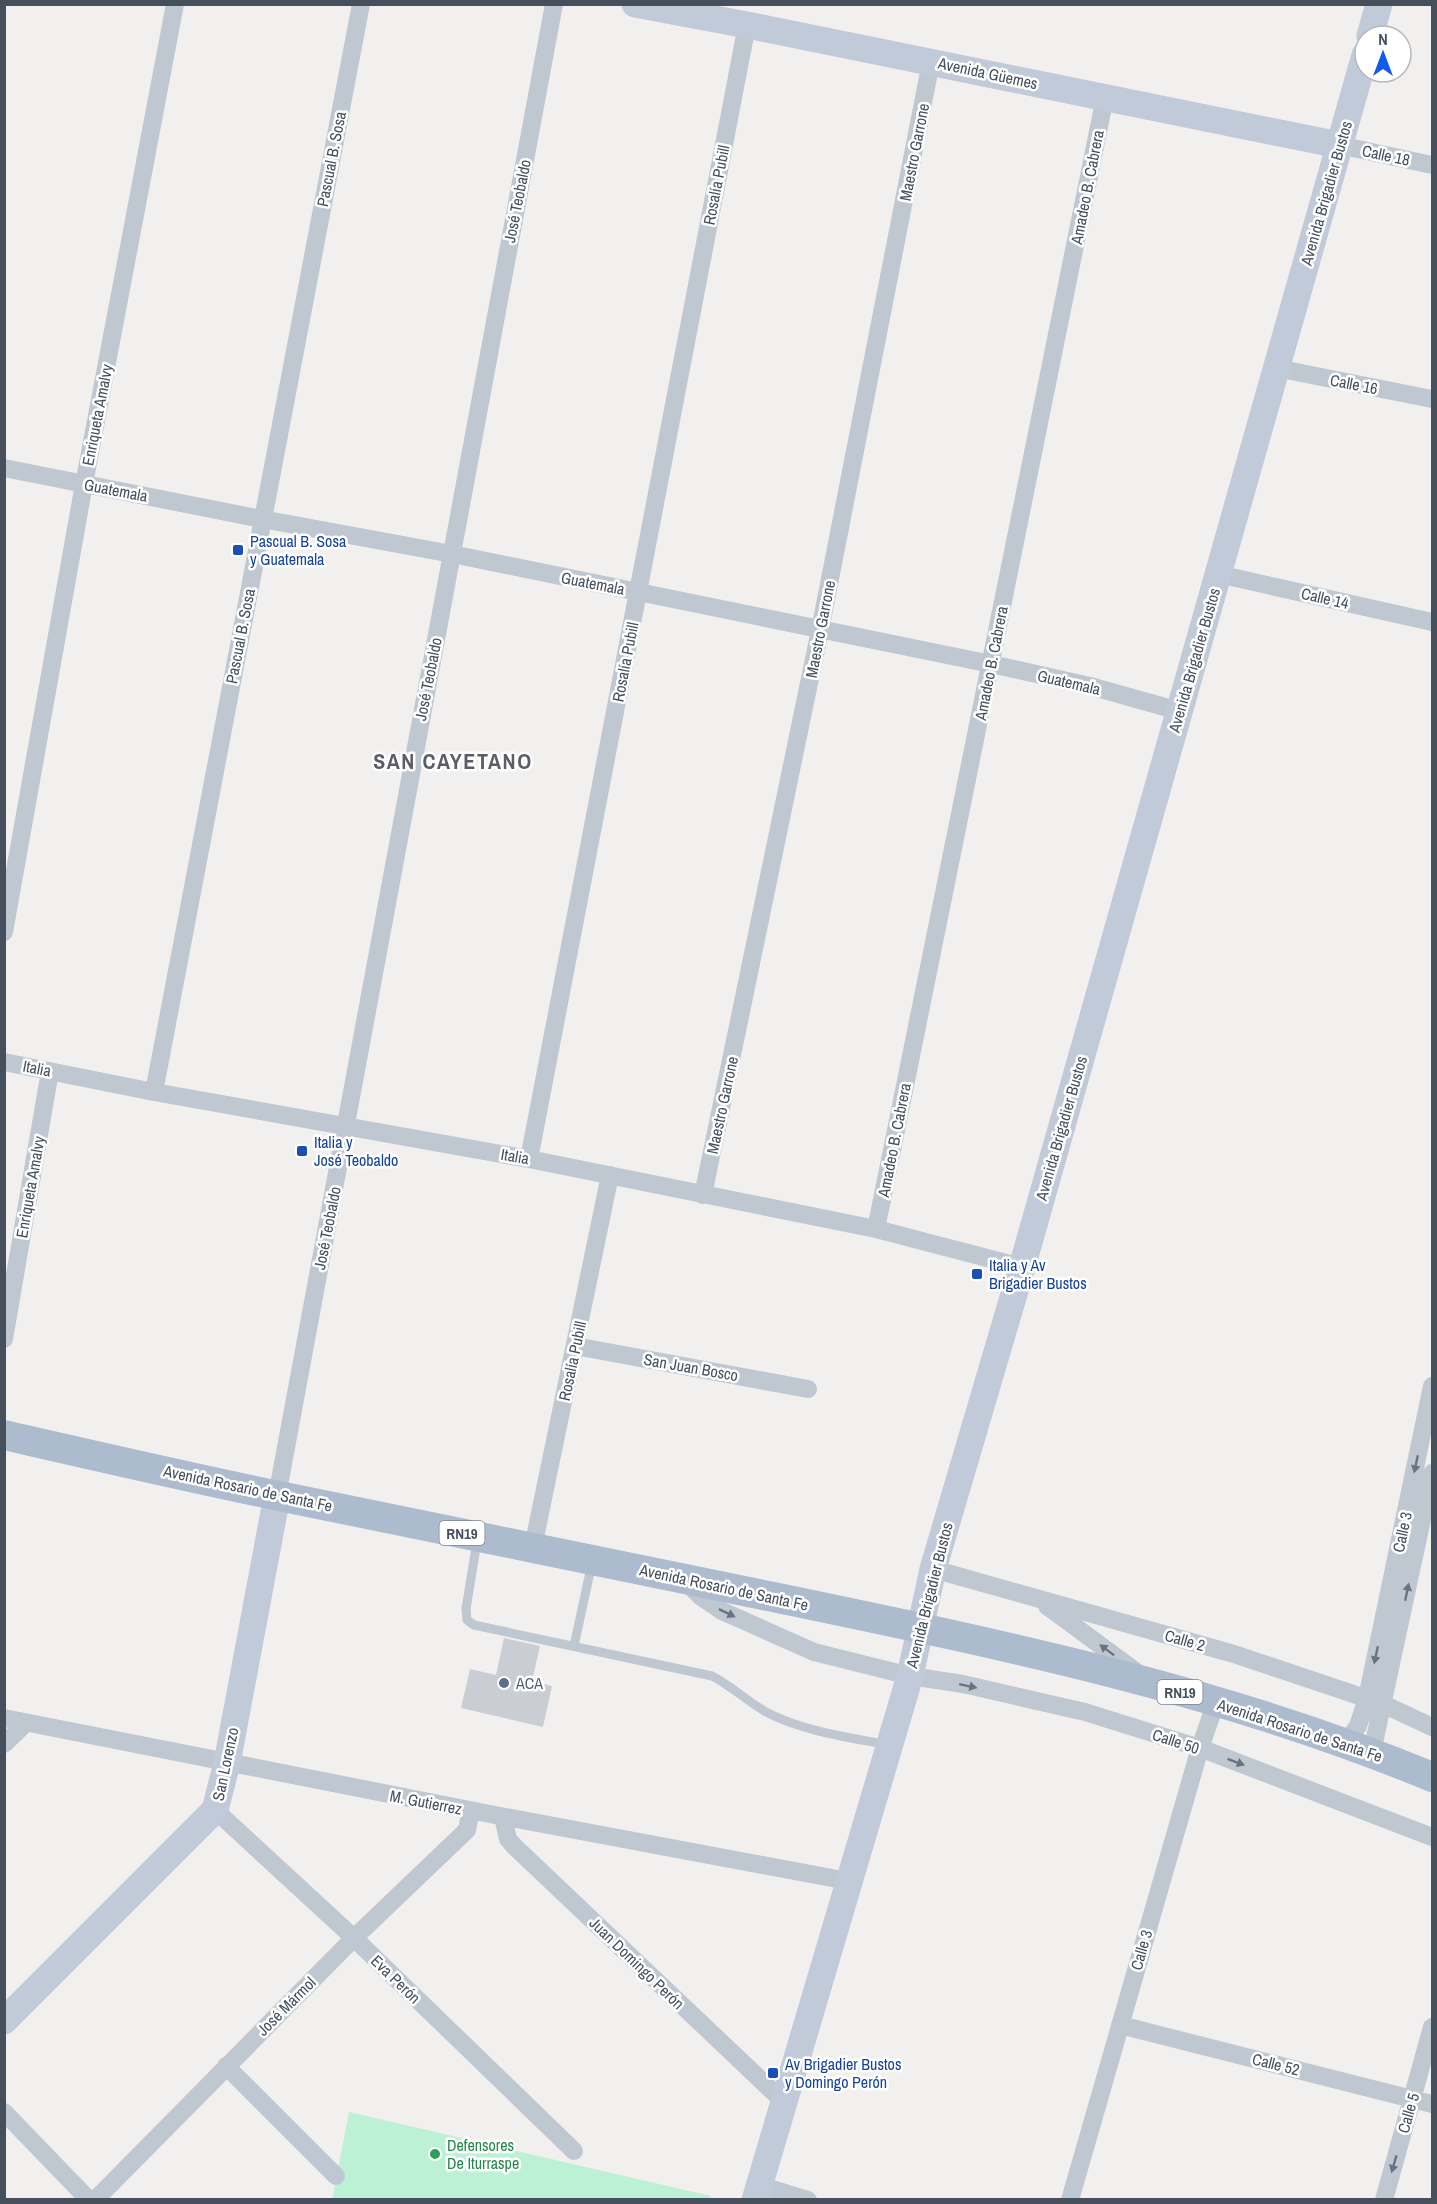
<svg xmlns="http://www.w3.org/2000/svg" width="1437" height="2204" font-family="'Archivo Narrow',sans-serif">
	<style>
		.green { fill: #bcf1d6 }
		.building { fill: #cbcdd5 }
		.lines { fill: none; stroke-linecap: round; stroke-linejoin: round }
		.lane { stroke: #bfc8d1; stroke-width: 9 }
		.street { stroke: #bfc8d1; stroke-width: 18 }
		.secondary { stroke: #c1cad9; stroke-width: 27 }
		.primary { stroke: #adbbcf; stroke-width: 30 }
		.oneway { fill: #6a7480 }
		.transit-dot { fill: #1a4fb4; stroke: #fff; stroke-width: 2 }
		.service-dot { fill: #5c6f8a; stroke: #fff; stroke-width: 2 }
		.leisure-dot { fill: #2e9e5b; stroke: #fff; stroke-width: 2 }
		.labels { text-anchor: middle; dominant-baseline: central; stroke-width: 5; stroke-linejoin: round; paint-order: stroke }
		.shield { fill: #fff; stroke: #7e848e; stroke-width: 1.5 }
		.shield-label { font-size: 15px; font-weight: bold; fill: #46505d }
		.street-label { font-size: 16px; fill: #46505d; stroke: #fff }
		.transit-label { font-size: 16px; fill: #164399; stroke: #fff; text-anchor: start }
		.service-label { font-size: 16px; fill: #4e5e75; stroke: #fff; text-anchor: start }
		.leisure-label { font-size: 16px; fill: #27864d; stroke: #fff; text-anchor: start }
		.district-label { font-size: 22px; font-weight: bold; letter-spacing: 1.5px; fill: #5b5e64; stroke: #fff }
	</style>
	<rect width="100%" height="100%" fill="#f2efef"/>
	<path class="green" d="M349,2112L711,2196L710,2200H332Z"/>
	<path class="building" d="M504,1638L540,1646L532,1681L552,1686L543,1727L461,1708L470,1669L496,1675Z"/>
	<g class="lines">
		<path class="lane" d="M477,1541L466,1609L467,1620L474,1625L712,1676C732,1686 750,1704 770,1714C807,1732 848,1737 888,1745
			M574,1646L592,1563"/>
		<path class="street" d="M1339,145L1432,165
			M1276,368L1432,399
			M4,468L262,519L452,554L991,664L1090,686L1179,711
			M1218,574L1432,622
			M4,932L84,484L175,4
			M4,1062L154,1092L529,1159L876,1229L1022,1267
			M154,1092L361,4
			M529,1159L747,25
			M703,1195L820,630L931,62
			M876,1229L1105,97
			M4,1339L50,1071
			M575,1346L808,1389
			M277,1496L554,4
			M533,1547L610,1175
			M933,1569L1234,1654L1383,1704L1432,1727
			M685,1581L700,1596L722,1611L814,1652L910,1676L963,1684L1085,1712L1200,1748L1432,1837
			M1047,1606L1138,1673
			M4,1718L495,1815L848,1881
			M1345,1743L1358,1726L1367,1698L1432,1386
			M4,1744L26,1723
			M1372,1752L1432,1473
			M215,1810L354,1938L574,2151
			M503,1817L508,1839L514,1846L783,2101
			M1120,2025L1432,2104
			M226,2066L336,2176
			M4,2112L89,2200
			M759,2185L808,2200
			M95,2200L354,1938L467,1830L471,1810
			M1070,2200L1200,1748L1216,1702
			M1384,2200L1432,2027"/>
		<path class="secondary" d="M635,4L747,25L1339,145
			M1370,36L1379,4
			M4,2021L215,1810L227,1763L277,1496
			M755,2200L910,1676L933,1569L1022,1267L1365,55"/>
		<path class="primary" d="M4,1435C96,1456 187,1477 279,1496C445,1531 612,1563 778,1598C999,1644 1224,1690 1432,1777"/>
	</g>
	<defs><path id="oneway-solid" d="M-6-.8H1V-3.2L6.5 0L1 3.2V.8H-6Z" transform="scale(1.5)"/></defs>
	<g class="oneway">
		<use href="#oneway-solid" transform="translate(1416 1464) rotate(102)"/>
		<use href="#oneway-solid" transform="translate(1407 1592) rotate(-78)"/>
		<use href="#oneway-solid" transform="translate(727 1613) rotate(26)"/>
		<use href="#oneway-solid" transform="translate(1107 1650) rotate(-143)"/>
		<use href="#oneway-solid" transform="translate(1376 1655) rotate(102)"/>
		<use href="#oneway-solid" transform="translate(968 1686) rotate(12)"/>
		<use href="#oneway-solid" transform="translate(1236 1762) rotate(21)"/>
		<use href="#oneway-solid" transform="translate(1394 2164) rotate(106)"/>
	</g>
	<g class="transit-dot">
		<rect x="232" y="544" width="12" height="12" rx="3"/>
		<rect x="296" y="1145" width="12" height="12" rx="3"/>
		<rect x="971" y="1268" width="12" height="12" rx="3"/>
		<rect x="767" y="2067" width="12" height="12" rx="3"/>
	</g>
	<circle class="service-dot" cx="504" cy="1683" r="6"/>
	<circle class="leisure-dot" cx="435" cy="2154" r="6"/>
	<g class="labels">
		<g class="shield">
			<rect x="439.5" y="1521" width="45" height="24" rx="4.5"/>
			<rect x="1157.5" y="1680" width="45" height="24" rx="4.5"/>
		</g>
		<g class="shield-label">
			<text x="462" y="1533">RN19</text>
			<text x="1180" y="1692">RN19</text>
		</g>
		<g class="street-label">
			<text transform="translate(988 73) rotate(12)">Avenida Güemes</text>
			<text transform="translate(914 152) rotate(-79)">Maestro Garrone</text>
			<text transform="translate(1386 155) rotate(12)">Calle 18</text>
			<text transform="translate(331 159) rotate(-79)">Pascual B. Sosa</text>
			<text transform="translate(716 185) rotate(-79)">Rosalía Pubill</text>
			<text transform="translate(1087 187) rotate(-79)">Amadeo B. Cabrera</text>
			<text transform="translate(1326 193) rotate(-74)">Avenida Brigadier Bustos</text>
			<text transform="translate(517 201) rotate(-79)">José Teobaldo</text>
			<text transform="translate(1354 384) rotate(11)">Calle 16</text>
			<text transform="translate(97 415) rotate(-79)">Enriqueta Amalvy</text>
			<text transform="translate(116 490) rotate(11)">Guatemala</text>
			<text transform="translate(593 583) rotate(11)">Guatemala</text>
			<text transform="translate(1325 598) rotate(13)">Calle 14</text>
			<text transform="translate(820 629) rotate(-79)">Maestro Garrone</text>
			<text transform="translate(240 636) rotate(-79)">Pascual B. Sosa</text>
			<text transform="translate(1194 660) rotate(-74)">Avenida Brigadier Bustos</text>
			<text transform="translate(625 662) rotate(-79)">Rosalía Pubill</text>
			<text transform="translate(991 663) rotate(-79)">Amadeo B. Cabrera</text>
			<text transform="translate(428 679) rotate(-79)">José Teobaldo</text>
			<text transform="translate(1069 682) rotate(13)">Guatemala</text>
			<text transform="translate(37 1068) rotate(11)">Italia</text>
			<text transform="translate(722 1105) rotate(-78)">Maestro Garrone</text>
			<text transform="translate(1061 1128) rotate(-74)">Avenida Brigadier Bustos</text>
			<text transform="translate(894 1140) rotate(-79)">Amadeo B. Cabrera</text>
			<text transform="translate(515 1156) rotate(10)">Italia</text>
			<text transform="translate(30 1187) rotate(-80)">Enriqueta Amalvy</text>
			<text transform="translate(327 1228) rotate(-79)">José Teobaldo</text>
			<text transform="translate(572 1361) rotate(-78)">Rosalía Pubill</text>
			<text transform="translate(691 1367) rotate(10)">San Juan Bosco</text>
			<text transform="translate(248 1488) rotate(12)">Avenida Rosario de Santa Fe</text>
			<text transform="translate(1402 1532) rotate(-78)">Calle 3</text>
			<text transform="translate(724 1587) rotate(12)">Avenida Rosario de Santa Fe</text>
			<text transform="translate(929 1595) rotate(-76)">Avenida Brigadier Bustos</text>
			<text transform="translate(1185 1640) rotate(16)">Calle 2</text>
			<text transform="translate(1300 1730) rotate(18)">Avenida Rosario de Santa Fe</text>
			<text transform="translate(1176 1741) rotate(18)">Calle 50</text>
			<text transform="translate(225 1764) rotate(-78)">San Lorenzo</text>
			<text transform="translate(426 1802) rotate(11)">M. Gutierrez</text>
			<text transform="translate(1141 1950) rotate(-74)">Calle 3</text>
			<text transform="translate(637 1963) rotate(44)">Juan Domingo Perón</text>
			<text transform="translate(396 1979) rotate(44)">Eva Perón</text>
			<text transform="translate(286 2006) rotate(-45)">José Mármol</text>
			<text transform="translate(1276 2064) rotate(14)">Calle 52</text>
			<text transform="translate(1408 2113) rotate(-74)">Calle 5</text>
		</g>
		<g class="transit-label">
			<text x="250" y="541">Pascual B. Sosa<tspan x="250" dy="18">y Guatemala</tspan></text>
			<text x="314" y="1142">Italia y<tspan x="314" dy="18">José Teobaldo</tspan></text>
			<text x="989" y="1265">Italia y Av<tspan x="989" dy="18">Brigadier Bustos</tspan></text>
			<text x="785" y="2064">Av Brigadier Bustos<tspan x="785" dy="18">y Domingo Perón</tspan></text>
		</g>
		<g class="service-label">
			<text x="516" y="1683">ACA</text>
		</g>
		<g class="leisure-label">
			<text x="447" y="2145">Defensores<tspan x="447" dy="18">De Iturraspe</tspan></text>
		</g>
		<g class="district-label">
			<text x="453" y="761">SAN CAYETANO</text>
		</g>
	</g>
	<rect width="1437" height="2204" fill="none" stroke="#46505d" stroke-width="12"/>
	<g transform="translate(1383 54)"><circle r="28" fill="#ffffff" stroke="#b5b9be" stroke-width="1.5"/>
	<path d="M0-4.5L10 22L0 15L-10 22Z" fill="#125ae8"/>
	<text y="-9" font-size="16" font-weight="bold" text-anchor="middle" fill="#46505d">N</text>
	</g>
</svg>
